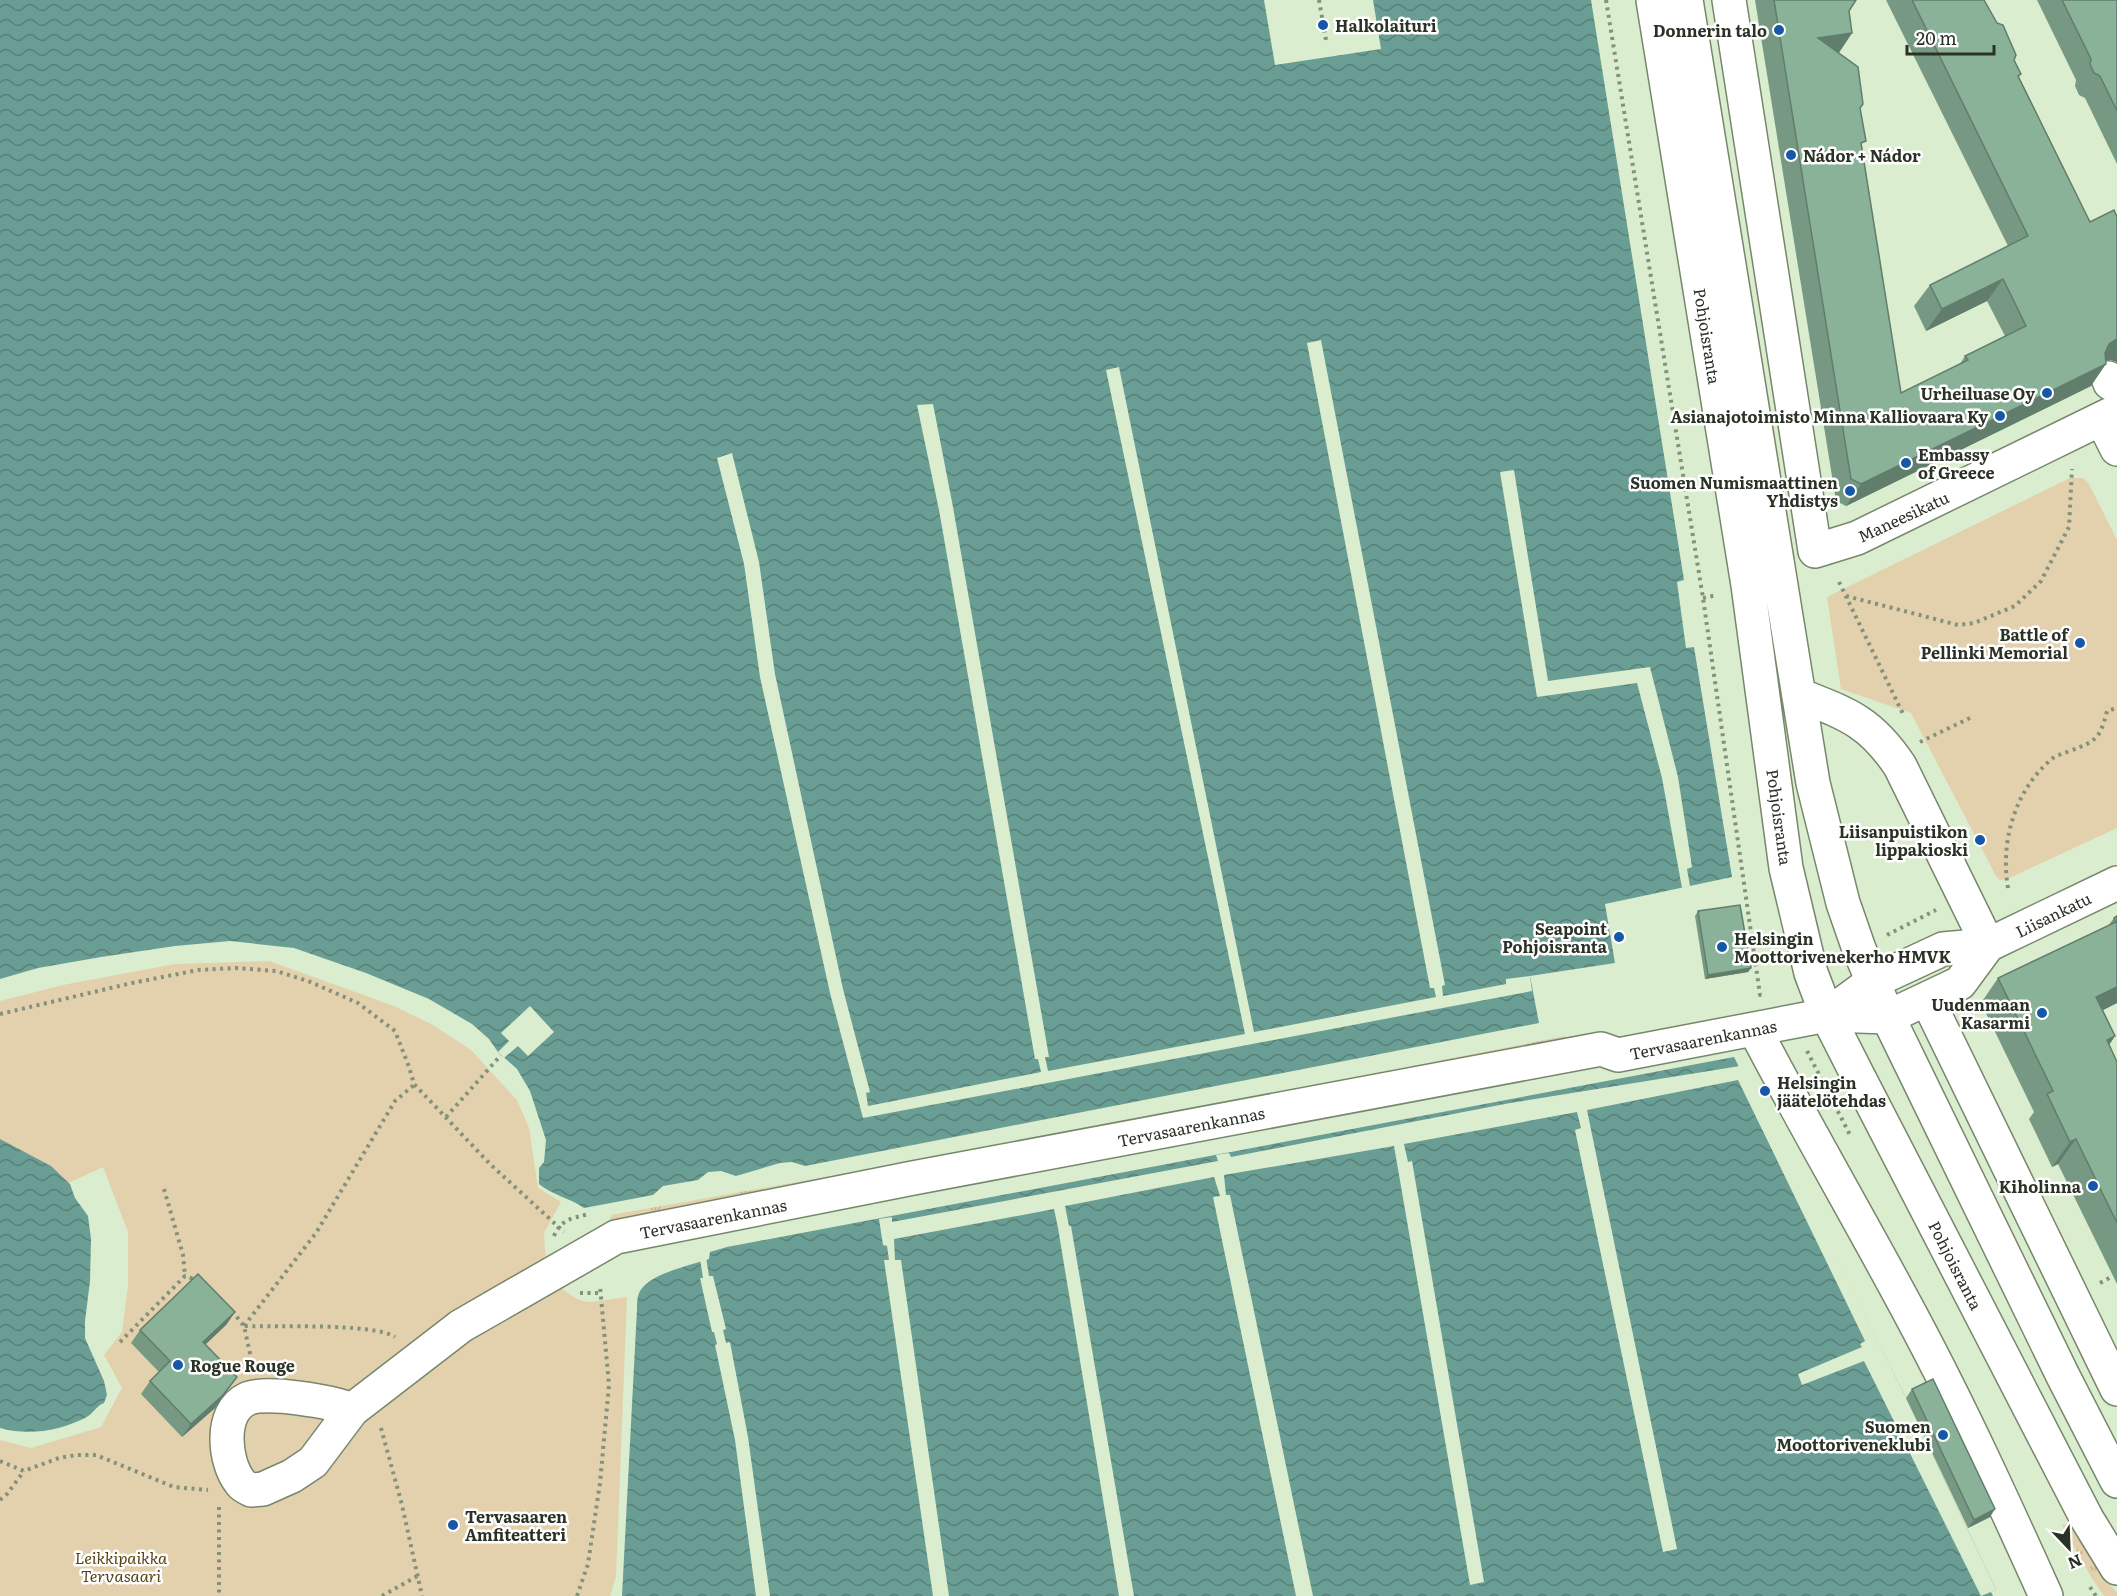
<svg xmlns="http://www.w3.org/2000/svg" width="2117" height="1596" font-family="Literata,serif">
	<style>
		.grass { fill: url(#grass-tufts) }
		.park { fill: #e3d0ad }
		.water { fill: url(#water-waves) }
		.pier { fill: #daedce }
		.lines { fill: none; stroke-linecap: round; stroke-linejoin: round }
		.minor-casing { stroke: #77876b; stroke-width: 36 }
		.major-casing { stroke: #77876b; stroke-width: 36 }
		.path { stroke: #84917b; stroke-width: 4; stroke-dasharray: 3 4.5; stroke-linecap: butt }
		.minor { stroke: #fff; stroke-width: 33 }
		.major { stroke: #fff; stroke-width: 33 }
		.wall { fill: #779984 }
		.shaded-wall { fill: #617d6b }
		.building { fill: #8ab299; stroke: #617d6b; stroke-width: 1.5 }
		.poi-dot { fill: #1657a8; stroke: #fff; stroke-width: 2 }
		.labels { text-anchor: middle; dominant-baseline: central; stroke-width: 5; stroke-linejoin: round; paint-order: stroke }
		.poi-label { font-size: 16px; font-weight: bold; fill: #2a3125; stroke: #fff; text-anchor: end }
		.street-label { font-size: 16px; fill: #2a3125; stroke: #fff }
		.park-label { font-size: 16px; font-style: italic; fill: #584315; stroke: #fff }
	</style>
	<defs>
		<pattern id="grass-tufts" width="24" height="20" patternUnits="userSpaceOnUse" patternTransform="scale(1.5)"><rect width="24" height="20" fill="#e3d0ad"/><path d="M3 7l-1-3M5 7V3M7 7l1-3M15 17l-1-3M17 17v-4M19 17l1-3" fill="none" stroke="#c3b395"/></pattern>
		<pattern id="water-waves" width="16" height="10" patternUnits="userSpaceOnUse" patternTransform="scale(1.5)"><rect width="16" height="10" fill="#6a9d94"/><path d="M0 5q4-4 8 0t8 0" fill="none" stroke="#578179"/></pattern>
	</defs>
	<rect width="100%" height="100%" fill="#daedce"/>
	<path class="grass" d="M1565,1036L1567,1044L1414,1073L1412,1066Z
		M876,1168L878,1179L610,1231L611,1215Z
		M2076,1522C2084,1549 2099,1572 2117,1593V1596H2104L2091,1577L2062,1525Z"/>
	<path class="park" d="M2070,478H2083L2089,484L2117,540V828L2007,879L2000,880L1996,876L1911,713L1841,689L1827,597Z
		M269,961L394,1006L433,1025L471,1050L517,1100L529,1128L538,1188L561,1202L544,1233L546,1264L557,1285L572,1296L582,1301L591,1302L627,1297L616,1577L610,1596H0V1440L31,1448L101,1427L122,1388L104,1355L122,1332L128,1286V1232L103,1167L62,1186L0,1148V1001L63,985L175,964Z"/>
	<path class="water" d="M0,0H1591L1684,580L1677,582L1686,648L1694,647L1732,877L1605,904L1615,963L1530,976L1539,1023L805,1166L792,1162L780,1163L736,1176L721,1171L708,1172L698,1180L663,1186L653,1195L584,1208C570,1198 552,1195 539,1184V1168L544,1162L546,1140L530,1091L517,1069L498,1052L489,1039L472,1024L429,999L366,973L294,948L230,941L175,946L101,957L38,968L0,979Z
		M1734,1057L1906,1398L1996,1590L1991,1592L1993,1596H622L637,1309C637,1304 637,1296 640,1291C651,1273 689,1266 709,1259L710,1252L727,1247Z
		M0,1139L51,1166L70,1184L75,1198L88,1216L91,1239L90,1281L85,1321V1338L104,1381L107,1395L104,1403C96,1406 93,1414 85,1418C59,1431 29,1436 0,1428Z"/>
	<path class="pier" d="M1264,0H1373L1381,49L1275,65Z
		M1321,340L1445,985L1442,986L1443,996L1506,984V979L1530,976L1532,991L863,1118L830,993L760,677L744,564L717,458L732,453L759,562L775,674L843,989L870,1092L866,1093L868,1106L1041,1072L1038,1059H1035L939,510L917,405L933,404L953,507L1049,1057H1045L1048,1071L1245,1034L1106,370L1119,367L1254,1032L1436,997L1434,988H1430L1307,343Z
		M1514,470L1548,681L1650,667L1678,777L1692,867L1687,869L1690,886L1682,888L1662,778L1637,683L1537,697L1500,472Z
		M530,1006L554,1032L528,1056L518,1046L504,1058L498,1052L509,1041L501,1033Z
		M1740,1066L1906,1398L1996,1590L1981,1596L1864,1361L1802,1385L1798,1374L1862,1347L1860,1344L1865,1341L1738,1080L1587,1110L1677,1549L1663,1552L1575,1130L1581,1128L1577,1112L1404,1144L1408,1162L1412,1161L1484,1582L1470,1585L1394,1146L1224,1175L1226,1195H1230L1313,1596H1296L1213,1197L1220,1196L1214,1177L1065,1206L1069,1226H1071L1134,1596H1119L1058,1228L1054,1209L894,1239L895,1260H901L949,1596H933L884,1260H889L887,1246L883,1245L879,1219L892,1217V1222L1218,1161L1216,1155L1229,1153L1231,1157L1510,1103Z
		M706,1257L709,1276H713L726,1329L723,1330L726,1343L730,1342L748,1437L770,1596H756L735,1440L715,1345L717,1344L714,1332H712L700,1278H703L700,1259Z"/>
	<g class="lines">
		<g class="minor-casing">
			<path id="minor" d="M1729,0L1815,551L1857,538L2117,411
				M2108,378L2110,383
				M2102,419L2117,449
				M1799,695C1847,714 1870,721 1900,766L1988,945
				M1927,999L2117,1389
				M1827,1015L1872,982L1943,949L1988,945L2117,883
				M1755,1030C1806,1128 1862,1223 1914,1321C1962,1411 2004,1503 2046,1596
				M352,1410C333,1402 265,1390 247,1399C219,1412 224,1462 240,1482C242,1486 248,1488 251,1490L263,1489L292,1476L313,1462L352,1410L461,1326L616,1237L913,1178L1601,1049L1618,1055L1827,1015L1888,1017L1960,983L1988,945"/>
		</g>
		<g class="major-casing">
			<path id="major" d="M1653,0L1748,585L1786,868L1811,973L1827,1015L1857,1074L2087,1519L2117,1568
				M1686,0L1813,783L1843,903L1859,949L1888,1017L2063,1376L2117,1481"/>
		</g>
		<path class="path" d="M1319,0L1326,40
			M1606,0L1703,598L1760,995L1764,993
			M1839,582L1903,714
			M1846,596L1958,625L1974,623L2015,606L2041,581L2069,527L2072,469
			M1703,598L1717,595
			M1920,742L1972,717
			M2008,888C2000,841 2015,789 2053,758C2058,755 2064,753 2070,751C2096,741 2100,739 2107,711L2117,708
			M1887,935L1936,910
			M0,1014L132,983L198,970L236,968L276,971L308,981L358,1003L395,1031L409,1067L414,1084L490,1164L564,1232
			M1807,1051L1850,1135
			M446,1117L501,1055
			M164,1189L183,1255L185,1276
			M2053,1190L2068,1183
			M554,1236C561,1219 573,1218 589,1214
			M2100,1283L2113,1276
			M580,1293H601
			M232,1311L244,1326L253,1367
			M244,1326L316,1233L395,1101L414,1085
			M245,1326C274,1327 375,1323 395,1337
			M120,1342L185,1276L197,1280
			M381,1428L402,1505L422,1596
			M0,1461L24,1471L59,1458L76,1455H96L174,1487L208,1490
			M0,1500L7,1494L24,1471
			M219,1507V1596
			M2090,1587L2096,1596
			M382,1596L419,1575
			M577,1596L588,1564L600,1483L609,1385L600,1286"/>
		<use href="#minor" class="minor"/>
		<use href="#major" class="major"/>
	</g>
	<path class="wall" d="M1755,0H1856L1849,11L1852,33L1839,53L1860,109L1862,147L1901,393L1960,364L1965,356L2005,336L1987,301L1926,331L1914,306L1930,285L2008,246L1886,0H1984L2021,74L2019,77L2090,222L2117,217V362L2111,360H2106L2091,386L1846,506L1836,501Z
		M2037,0H2117V164L2085,98L2079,95L2075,86L2076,80Z
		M1698,911L1751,968L1748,972L1705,979L1695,916Z
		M2117,916V1003L2103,1010L2115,1036L2109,1045L2117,1062V1284L2058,1164L2052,1167L2029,1119L2034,1112L1981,1003L1998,978L2108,926L2114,918Z
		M235,1312L226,1325L205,1345L215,1408L182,1437L141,1394L150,1381L159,1372L131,1343L140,1330Z
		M1912,1389L1990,1517L1968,1528L1906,1398Z"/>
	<path class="shaded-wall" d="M1852,33L1837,55L1818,38Z
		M2003,279L1987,301L1926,331L1942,309Z
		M2116,339H2117V362L2111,360L2101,361L2109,344Z
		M2106,364L2091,386L1846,506L1861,484Z
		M1751,968L1748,972L1705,979L1708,975Z
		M2117,987V1003L2079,1022L2096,997Z
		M2115,1036L2098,1061L2107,1040Z
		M2076,1139L2058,1164L2052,1167L2070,1142Z
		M235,1312L226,1325L194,1355L203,1342Z
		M237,1377L215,1408L182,1437L191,1424Z
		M1995,1509L1990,1517L1968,1528L1974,1520Z"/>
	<path class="building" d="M1774,0H1856L1849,11L1852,33L1818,38L1858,67L1863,104L1860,108L1866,141L1861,143L1901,393L1968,360L1965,356L2026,326L2003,279L1942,309L1930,285L2028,236L1912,0H1984L1997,23L2003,25L2016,55L2014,60L2021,74L2018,76L2090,222L2114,210L2117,217V339L2109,344L2105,353L2106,364L1861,484L1851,479Z
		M2062,0H2117V111L2100,76L2094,73L2090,64L2091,59Z
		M1740,905L1751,968L1708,975L1698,911Z
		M2117,916V987L2096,997L2115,1036L2107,1040L2117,1062V1223L2076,1139L2070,1142L2047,1094L2053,1091L1998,978L2116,922L2114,918Z
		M198,1274L235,1312L203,1342L237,1377L223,1395L191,1424L150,1381L170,1361L140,1330Z
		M1933,1379L1995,1509L1974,1520L1912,1389Z"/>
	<g class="poi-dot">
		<circle cx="1323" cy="25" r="6"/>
		<circle cx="1779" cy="30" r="6"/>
		<circle cx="1791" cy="155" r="6"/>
		<circle cx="2047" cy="393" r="6"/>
		<circle cx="2000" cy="416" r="6"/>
		<circle cx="1906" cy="463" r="6"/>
		<circle cx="1850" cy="491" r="6"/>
		<circle cx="2080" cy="643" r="6"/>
		<circle cx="1980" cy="840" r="6"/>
		<circle cx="1619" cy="937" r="6"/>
		<circle cx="1722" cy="947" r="6"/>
		<circle cx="2042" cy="1013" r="6"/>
		<circle cx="1765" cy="1091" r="6"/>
		<circle cx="2093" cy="1186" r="6"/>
		<circle cx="178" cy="1365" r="6"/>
		<circle cx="1943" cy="1435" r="6"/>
		<circle cx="453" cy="1525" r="6"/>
	</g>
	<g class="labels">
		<g class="poi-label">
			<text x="1335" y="25" text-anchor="start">Halkolaituri</text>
			<text x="1767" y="30">Donnerin talo</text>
			<text x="1803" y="155" text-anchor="start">Nádor + Nádor</text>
			<text x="2035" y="393">Urheiluase Oy</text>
			<text x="1988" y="416">Asianajotoimisto Minna Kalliovaara Ky</text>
			<text x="1918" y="454" text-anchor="start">Embassy<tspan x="1918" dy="18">of Greece</tspan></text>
			<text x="1838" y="482">Suomen Numismaattinen<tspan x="1838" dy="18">Yhdistys</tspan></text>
			<text x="2068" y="634">Battle of<tspan x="2068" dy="18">Pellinki Memorial</tspan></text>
			<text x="1968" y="831">Liisanpuistikon<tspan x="1968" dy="18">lippakioski</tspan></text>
			<text x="1607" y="928">Seapoint<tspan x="1607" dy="18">Pohjoisranta</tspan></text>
			<text x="1734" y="938" text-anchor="start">Helsingin<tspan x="1734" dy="18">Moottorivenekerho HMVK</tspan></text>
			<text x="2030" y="1004">Uudenmaan<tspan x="2030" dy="18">Kasarmi</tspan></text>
			<text x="1777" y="1082" text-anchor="start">Helsingin<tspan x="1777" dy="18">jäätelötehdas</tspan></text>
			<text x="2081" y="1186">Kiholinna</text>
			<text x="190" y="1365" text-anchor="start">Rogue Rouge</text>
			<text x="1931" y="1426">Suomen<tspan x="1931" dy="18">Moottoriveneklubi</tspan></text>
			<text x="465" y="1516" text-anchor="start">Tervasaaren<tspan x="465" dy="18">Amfiteatteri</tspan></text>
		</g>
		<g class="street-label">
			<text transform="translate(1708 336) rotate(81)">Pohjoisranta</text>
			<text transform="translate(1903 516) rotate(-25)">Maneesikatu</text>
			<text transform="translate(1780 817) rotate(82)">Pohjoisranta</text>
			<text transform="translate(2053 914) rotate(-26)">Liisankatu</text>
			<text transform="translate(1703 1039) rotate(-11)">Tervasaarenkannas</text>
			<text transform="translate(1191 1126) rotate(-11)">Tervasaarenkannas</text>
			<text transform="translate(713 1218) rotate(-11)">Tervasaarenkannas</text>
			<text transform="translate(1956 1265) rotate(63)">Pohjoisranta</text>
		</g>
		<g class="park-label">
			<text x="121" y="1557">Leikkipaikka<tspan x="121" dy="18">Tervasaari</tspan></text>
		</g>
	</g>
	<g transform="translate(2069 1548) rotate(157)" stroke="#ffffff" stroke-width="4.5" paint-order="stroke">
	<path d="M0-4.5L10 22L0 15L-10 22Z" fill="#2a3125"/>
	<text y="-9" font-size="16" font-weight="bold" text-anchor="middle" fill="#2a3125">N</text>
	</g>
	<path d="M1907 45v9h87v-9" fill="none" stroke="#2a3125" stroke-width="3"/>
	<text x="1916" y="45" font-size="18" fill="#2a3125" stroke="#ffffff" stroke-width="4.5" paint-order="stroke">20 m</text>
</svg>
